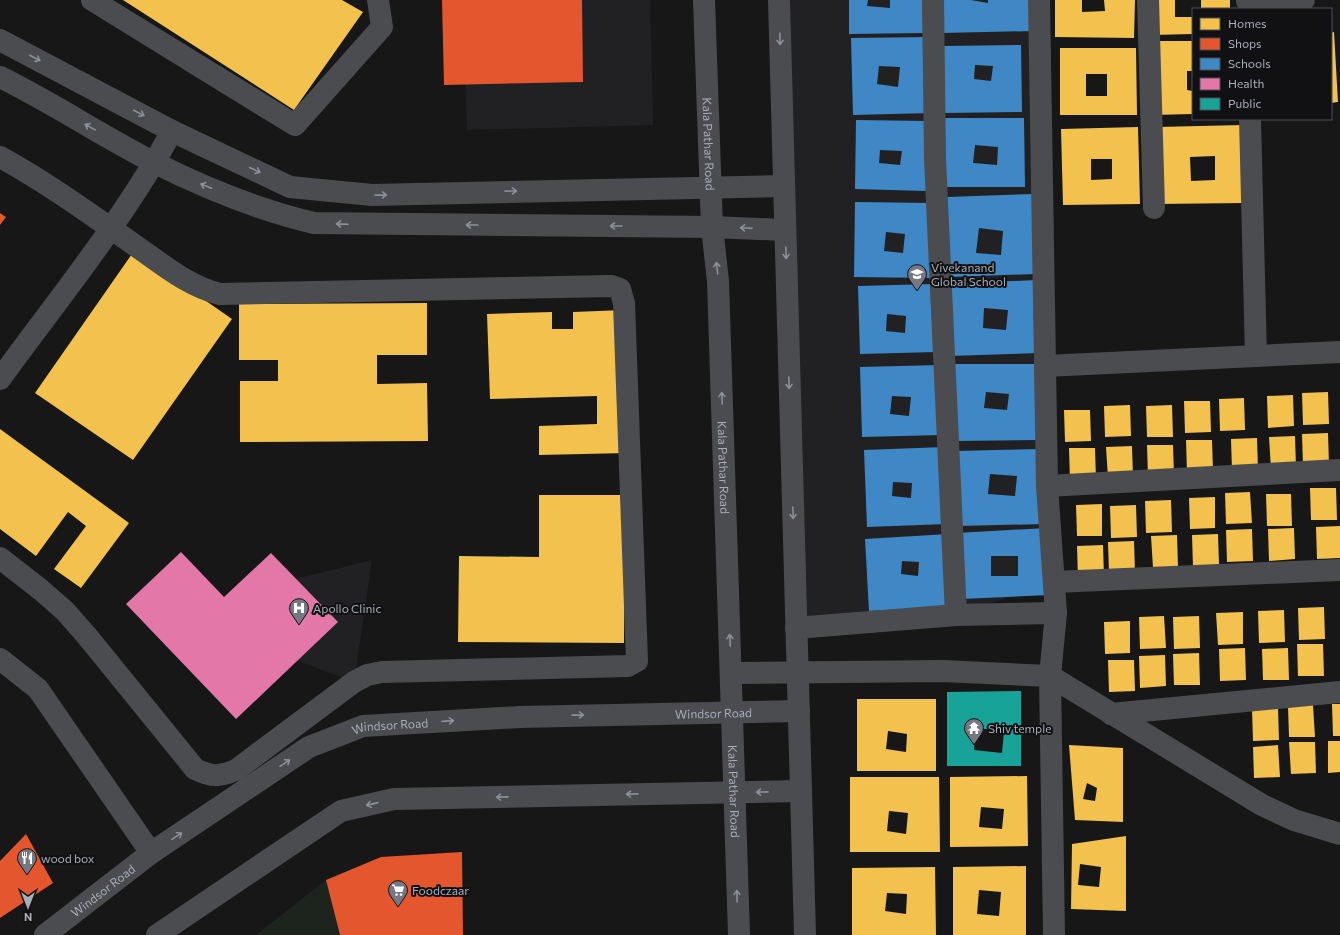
<svg xmlns="http://www.w3.org/2000/svg" width="1340" height="935" font-family="Commissioner,sans-serif">
	<style>
		.built { fill: #212123 }
		.green { fill: #1d241e }
		.homes { fill: #f2c14e; fill-rule: evenodd }
		.shops { fill: #e4572e }
		.schools { fill: #3f88c5; fill-rule: evenodd }
		.health { fill: #e377a8 }
		.public { fill: #17a398; fill-rule: evenodd }
		.lines { fill: none; stroke-linecap: round; stroke-linejoin: round }
		.minor { stroke: #4b4c50; stroke-width: 22 }
		.oneway { stroke: #8c9099 }
		.labels { text-anchor: middle; dominant-baseline: central; stroke-width: 4; stroke-linejoin: round; paint-order: stroke }
		.street-label { font-size: 12px; fill: #a8adb8; stroke: #111113 }
		.poi-label { font-size: 12px; fill: #a8adb8; stroke: #111113; text-anchor: start }
	</style>
	<rect width="100%" height="100%" fill="#171717"/>
	<path class="built" d="M462,0H650L653,125L467,130Z
		M780,0H1040L1054,582L956,615L797,640Z
		M372,560L354,682L267,649L206,601Z"/>
	<path class="green" d="M326,880L340,935H256Z"/>
	<path class="homes" d="M123,0H342L363,12L294,110Z
		M1055,0H1082V12L1105,11L1104,0H1135L1134,38L1055,37Z
		M1151,0H1175V17H1193V34L1152,35Z
		M1201,0H1230V9H1201Z
		M1334,32L1338,102L1331,103V33Z
		M1153,41H1193V71H1187V90L1193,91V114L1153,115Z
		M1060,48H1136L1137,115H1060ZM1086,74H1107V96H1086Z
		M1243,125L1245,203L1157,204L1156,127ZM1215,156V180L1191,181L1190,157Z
		M1138,127L1140,204L1063,205L1061,129ZM1091,159H1112V179L1091,180Z
		M134,251L232,319L133,460L35,393Z
		M427,303V355H377V384L427,383L428,441L240,442V381H278V360H239V304Z
		M624,310L628,453L539,455V426L597,424V396L490,399L487,314L552,312V329H573V312Z
		M1328,392L1329,424L1303,425L1302,393Z
		M1293,395L1294,426L1268,428L1267,396Z
		M1244,398L1245,430L1220,431L1219,399Z
		M1184,401H1210L1211,432L1185,433Z
		M1130,405L1131,436L1105,437L1104,406Z
		M1172,405L1173,437H1147L1146,406Z
		M1064,410H1090L1091,441L1065,442Z
		M0,429L129,523L81,588L54,569L86,526L68,512L36,556L0,529Z
		M1328,433L1329,465H1303L1302,434Z
		M1295,436L1296,468L1271,469L1269,437Z
		M1257,438L1258,470H1232L1231,439Z
		M1186,440H1212L1213,471L1187,472Z
		M1147,445H1173L1174,476L1148,477Z
		M1132,446L1133,477L1108,478L1106,447Z
		M1069,448H1095L1096,480H1070Z
		M1310,488H1336L1337,520H1311Z
		M1250,492L1252,523L1226,524L1225,493Z
		M1266,494H1291L1292,526H1267Z
		M539,495H625L624,643L458,642L459,556L539,557Z
		M1215,497V528L1190,529L1189,498Z
		M1171,500L1172,532L1146,533L1145,501Z
		M1102,504V536H1077L1076,505Z
		M1136,505L1137,537L1111,538L1110,506Z
		M1340,526V558L1317,559L1316,527Z
		M1294,528L1295,559L1269,561L1268,529Z
		M1252,529L1253,561L1227,562L1226,530Z
		M1218,534L1219,565L1193,567L1192,535Z
		M1177,535L1178,567L1153,568L1151,536Z
		M1134,541L1135,573L1109,574L1108,542Z
		M1103,545L1104,577L1078,578L1077,546Z
		M1324,607L1325,639L1299,640L1298,608Z
		M1284,610L1285,642L1259,643L1258,611Z
		M1243,612V644L1218,645L1216,613Z
		M1164,616L1166,648L1140,649L1139,617Z
		M1199,616L1200,648L1174,649L1173,617Z
		M1130,621V653L1105,654L1104,622Z
		M1297,644H1323L1324,676H1298Z
		M1245,648L1246,680L1220,681L1219,649Z
		M1288,648L1289,680H1263L1262,649Z
		M1199,653L1200,685H1174L1173,654Z
		M1165,655L1166,686L1140,688L1139,656Z
		M1108,660H1134L1135,691L1109,692Z
		M857,699H936V771H857ZM888,731L907,734L906,752L886,749Z
		M1332,704H1340V736H1333Z
		M1313,705L1315,737H1289L1288,706Z
		M1278,708L1279,740L1253,741L1252,709Z
		M1328,741H1340V772L1328,773Z
		M1289,742H1315L1316,773L1291,774Z
		M1069,745L1123,748V822L1075,820ZM1087,783L1097,788L1095,801L1083,799Z
		M1278,745L1280,777L1254,778L1253,747Z
		M1027,776L1028,846L950,847V777ZM981,807L1004,809L1002,829L979,827Z
		M850,777H939L940,852H850ZM889,811L908,813L906,834L887,831Z
		M1126,836V911L1071,909L1072,844ZM1080,864L1101,867L1099,887L1078,885Z
		M1026,866V935H953V867ZM979,890L1001,892L999,916L977,914Z
		M935,867L936,935H852V868ZM887,893L907,894L906,914L885,911Z"/>
	<path class="shops" d="M442,0H582L583,82L444,85Z
		M0,213L6,217L0,225Z
		M26,834L53,883L0,918V861Z
		M462,852L463,935H340L326,880L381,857Z"/>
	<path class="schools" d="M849,0H868L867,6L890,8V0H925L926,33L849,34Z
		M942,0H971L988,3V0H1034V31L942,33Z
		M929,37L931,113L853,115L851,38ZM879,66L900,67L898,87L877,84Z
		M1021,45L1022,112L944,113L943,46ZM975,65L993,66L991,81L974,79Z
		M939,118H1024L1025,187H939ZM975,145L998,147L997,165L973,163Z
		M856,120L927,121L926,191L855,189ZM880,150L902,151L900,165L879,163Z
		M1033,194L1036,274L949,277L947,197ZM979,228L1003,231L1001,255L976,253Z
		M855,202L933,203V278L854,277ZM886,232L905,234L903,253L884,251Z
		M1036,280L1039,353L950,356L947,284ZM984,308L1008,310L1006,330L983,328Z
		M934,284L936,352L860,354L858,286ZM887,314L906,316L905,333L886,331Z
		M955,364H1037L1038,440L955,441ZM986,392L1009,394L1007,410L984,408Z
		M940,365L941,435L862,437L860,367ZM892,396L911,397L909,416L890,414Z
		M945,447L947,524L867,527L864,450ZM893,482L912,483L911,498L892,496Z
		M1042,449L1044,524L957,526L955,451ZM990,474L1017,476L1015,496L988,494Z
		M1046,528L1049,595L960,599L956,533ZM991,556H1018V576H991Z
		M948,534L952,607L869,611L865,539ZM902,561L919,562L918,576L901,574Z"/>
	<path class="health" d="M181,552L224,597L271,553L338,622L236,719L126,604Z"/>
	<path class="public" d="M1021,691V766H947V692ZM976,728L1004,731L1002,753L974,750Z"/>
	<g class="lines">
		<g class="minor">
			<path d="M92,0L295,125L382,27L378,0"/>
			<path id="s1" d="M704,0L712,227L718,281L739,935"/>
			<path d="M779,0L805,935"/>
			<path d="M933,0L935,159L956,615"/>
			<path d="M1039,0L1047,486L1056,613L1050,676L1054,935"/>
			<path d="M1148,0L1154,208"/>
			<path d="M1247,1L1304,0"/>
			<path d="M0,40L172,131L290,187L372,195L783,186"/>
			<path d="M0,77C53,103 102,136 155,163C205,188 259,210 314,223L712,227L785,230"/>
			<path d="M1250,119L1256,356"/>
			<path d="M0,157C46,182 90,214 133,244C161,263 187,286 220,294L612,286L620,289L624,303L637,661L628,666L382,672L367,675L354,682L236,770C218,777 212,777 195,769L87,636L65,611L41,590L0,558"/>
			<path d="M1045,366L1340,352"/>
			<path d="M0,379C59,298 124,219 172,131"/>
			<path d="M1047,486L1340,470"/>
			<path d="M1054,582L1340,570"/>
			<path d="M796,628L956,615L1056,613"/>
			<path d="M0,659L38,689L151,853"/>
			<path d="M731,673L943,671L1050,676L1262,805L1294,820L1340,834"/>
			<path d="M1111,714L1340,692"/>
			<path id="s2" d="M45,935L151,853L309,747L363,726L520,717L799,711"/>
			<path d="M157,935L341,811L394,799L801,791"/>
		</g>
	</g>
	<defs><path id="oneway-shaft" d="M-6 0H5M1.5-3L5.5 0L1.5 3" fill="none" stroke-width="1.6" stroke-linecap="round" stroke-linejoin="round"/></defs>
	<g class="oneway">
		<use href="#oneway-shaft" transform="translate(780 39) rotate(89)"/>
		<use href="#oneway-shaft" transform="translate(35 58) rotate(28)"/>
		<use href="#oneway-shaft" transform="translate(139 113) rotate(28)"/>
		<use href="#oneway-shaft" transform="translate(90 127) rotate(-151)"/>
		<use href="#oneway-shaft" transform="translate(255 170) rotate(25)"/>
		<use href="#oneway-shaft" transform="translate(206 186) rotate(-158)"/>
		<use href="#oneway-shaft" transform="translate(511 191) rotate(-1)"/>
		<use href="#oneway-shaft" transform="translate(381 195) rotate(-1)"/>
		<use href="#oneway-shaft" transform="translate(342 224) rotate(-178)"/>
		<use href="#oneway-shaft" transform="translate(472 225) rotate(-180)"/>
		<use href="#oneway-shaft" transform="translate(616 226) rotate(-180)"/>
		<use href="#oneway-shaft" transform="translate(746 228) rotate(-177)"/>
		<use href="#oneway-shaft" transform="translate(786 253) rotate(88)"/>
		<use href="#oneway-shaft" transform="translate(717 268) rotate(-97)"/>
		<use href="#oneway-shaft" transform="translate(789 383) rotate(88)"/>
		<use href="#oneway-shaft" transform="translate(722 398) rotate(-92)"/>
		<use href="#oneway-shaft" transform="translate(793 513) rotate(88)"/>
		<use href="#oneway-shaft" transform="translate(730 640) rotate(-92)"/>
		<use href="#oneway-shaft" transform="translate(578 715) rotate(-1)"/>
		<use href="#oneway-shaft" transform="translate(448 721) rotate(-4)"/>
		<use href="#oneway-shaft" transform="translate(285 763) rotate(-34)"/>
		<use href="#oneway-shaft" transform="translate(762 792) rotate(179)"/>
		<use href="#oneway-shaft" transform="translate(632 794) rotate(179)"/>
		<use href="#oneway-shaft" transform="translate(502 797) rotate(179)"/>
		<use href="#oneway-shaft" transform="translate(372 804) rotate(167)"/>
		<use href="#oneway-shaft" transform="translate(177 836) rotate(-34)"/>
		<use href="#oneway-shaft" transform="translate(737 896) rotate(-92)"/>
	</g>
	<defs>
		<g id="school-pin" transform="scale(1)"><path d="M0 17L-7.5 6A9.5 9.5 0 1 1 7.5 6Z" fill="#757880" stroke="#111113"/><path d="M0-5L7-2L0 1L-7-2ZM-4 1L0 2.5L4 1V4Q0 6-4 4Z" fill="#fff"/></g>
		<g id="hospital-pin" transform="scale(1)"><path d="M0 17L-7.5 6A9.5 9.5 0 1 1 7.5 6Z" fill="#757880" stroke="#111113"/><path d="M-5-5h3v3.5h4V-5h3V5h-3V1.5h-4V5h-3Z" fill="#fff"/></g>
		<g id="temple-pin" transform="scale(1)"><path d="M0 17L-7.5 6A9.5 9.5 0 1 1 7.5 6Z" fill="#757880" stroke="#111113"/><path d="M0-6L5-2H3V0L6.5 2.5H4V6H1.5V3h-3V6H-4V2.5H-6.5L-3 0V-2H-5Z" fill="#fff"/></g>
		<g id="restaurant-pin" transform="scale(1)"><path d="M0 17L-7.5 6A9.5 9.5 0 1 1 7.5 6Z" fill="#757880" stroke="#111113"/><path d="M-5-6h1v4h1v-4h1v4h1v-4h1v5L-1.5 .5V6h-2V.5L-5-1ZM5-6V6H3V1.5H1.5Q1.5-4 5-6Z" fill="#fff"/></g>
		<g id="supermarket-pin" transform="scale(1)"><path d="M0 17L-7.5 6A9.5 9.5 0 1 1 7.5 6Z" fill="#757880" stroke="#111113"/><path d="M-6-5.5h2.5l.6 2H6L4.5 2H-2.5L-4.4-4H-6ZM-1.5 3.2a1.3 1.3 0 1 0 .1 0ZM3 3.2a1.3 1.3 0 1 0 .1 0Z" fill="#fff"/></g>
	</defs>
	<g fill-rule="evenodd">
		<use href="#school-pin" x="917" y="274"/>
		<use href="#hospital-pin" x="299" y="608"/>
		<use href="#temple-pin" x="974" y="728"/>
		<use href="#restaurant-pin" x="27" y="858"/>
		<use href="#supermarket-pin" x="398" y="890"/>
	</g>
	<g class="labels">
		<g class="street-label">
			<text stroke="none"><textPath href="#s1" startOffset="144">Kala Pathar Road</textPath></text>
			<text stroke="none"><textPath href="#s1" startOffset="468">Kala Pathar Road</textPath></text>
			<text stroke="none"><textPath href="#s2" startOffset="733">Windsor Road</textPath></text>
			<text stroke="none"><textPath href="#s2" startOffset="409">Windsor Road</textPath></text>
			<text stroke="none"><textPath href="#s1" startOffset="792">Kala Pathar Road</textPath></text>
			<text stroke="none"><textPath href="#s2" startOffset="73">Windsor Road</textPath></text>
		</g>
		<g class="poi-label">
			<text x="931" y="267">Vivekanand<tspan x="931" dy="14">Global School</tspan></text>
			<text x="313" y="608">Apollo Clinic</text>
			<text x="988" y="728">Shiv temple</text>
			<text x="41" y="858">wood box</text>
			<text x="412" y="890">Foodczaar</text>
		</g>
	</g>
	<rect x="1192" y="8" width="140" height="112" fill="#111113" stroke="#4d4f55"/>
	<rect x="1200" y="18" width="20" height="12" fill="#f2c14e" stroke="#4d4f55"/>
	<text x="1228" y="28" font-size="12" fill="#a8adb8">Homes</text>
	<rect x="1200" y="38" width="20" height="12" fill="#e4572e" stroke="#4d4f55"/>
	<text x="1228" y="48" font-size="12" fill="#a8adb8">Shops</text>
	<rect x="1200" y="58" width="20" height="12" fill="#3f88c5" stroke="#4d4f55"/>
	<text x="1228" y="68" font-size="12" fill="#a8adb8">Schools</text>
	<rect x="1200" y="78" width="20" height="12" fill="#e377a8" stroke="#4d4f55"/>
	<text x="1228" y="88" font-size="12" fill="#a8adb8">Health</text>
	<rect x="1200" y="98" width="20" height="12" fill="#17a398" stroke="#4d4f55"/>
	<text x="1228" y="108" font-size="12" fill="#a8adb8">Public</text>
	<g transform="translate(28 907) rotate(180)" stroke="#111113" stroke-width="3" paint-order="stroke">
	<path d="M0-3L7 15L0 10L-7 15Z" fill="#a8adb8"/>
	<text y="-6" font-size="11" font-weight="bold" text-anchor="middle" fill="#a8adb8">N</text>
	</g>
</svg>
